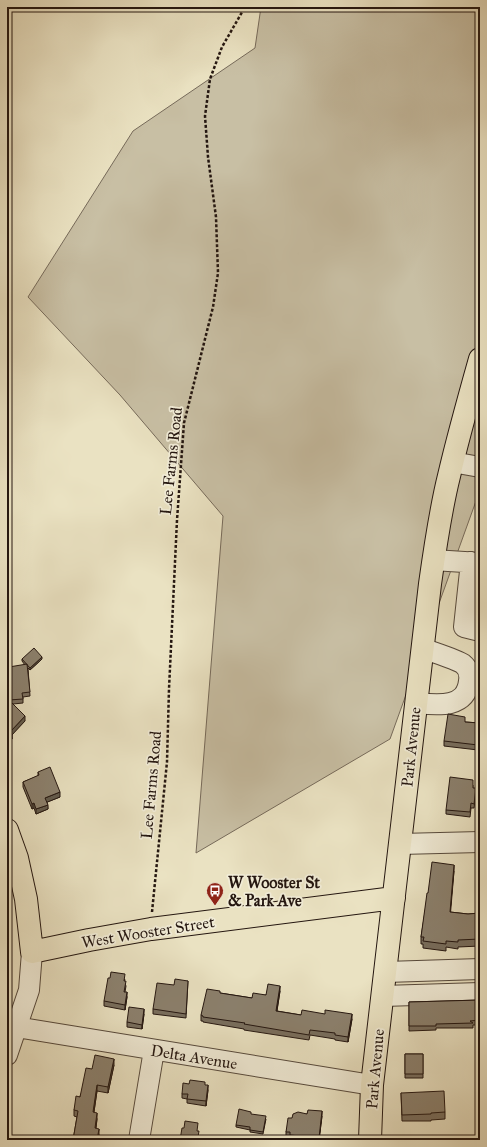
<svg xmlns="http://www.w3.org/2000/svg" width="487" height="1147" font-family="'IM FELL Great Primer',serif">
	<style>
		.green { fill: #c8bfa4; stroke: #766a5a }
		.lines { fill: none; stroke-linecap: round; stroke-linejoin: round }
		.minor-casing { stroke: #56493c; stroke-width: 22 }
		.major-casing { stroke: #241610; stroke-width: 24 }
		.path { stroke: #241610; stroke-width: 2.5; stroke-dasharray: 3 2; stroke-linecap: butt }
		.minor { stroke: #f1ecd7; stroke-width: 20 }
		.major { stroke: #eae2c2; stroke-width: 22 }
		.wall { fill: #786e5e; stroke: #241610 }
		.shaded-wall { fill: #615a4c; stroke: #241610 }
		.building { fill: #8b806d; stroke: #241610 }
		.labels { text-anchor: middle; dominant-baseline: central; stroke-width: 3.5; stroke-linejoin: round; paint-order: stroke }
		.street-label { font-size: 16px; fill: #241610; stroke: #f1ecd7 }
		.poi-label { font-size: 16px; font-weight: bold; fill: #241610; stroke: #f1ecd7; text-anchor: start }
	</style>
	<rect width="100%" height="100%" fill="#eae2c2"/>
	<filter id="stains"><feTurbulence type="fractalNoise" baseFrequency=".005" numOctaves="4"/><feColorMatrix values="0 0 0 0 .2 0 0 0 0 .09 0 0 0 0 .02 0 0 0 .5 -.17"/></filter>
	<radialGradient id="worn" r=".72"><stop offset=".6" stop-color="#630" stop-opacity="0"/><stop offset="1" stop-color="#630" stop-opacity=".3"/></radialGradient>
	<path class="green" d="M261,7H480V490L390,739L196,853L223,516L120,395L28,297L133,131L255,48Z"/>
	<g class="lines">
		<g class="minor-casing">
			<path id="minor" d="M452,462L480,467
				M433,560L480,563
				M471,562L464,627L480,631
				M416,703C437,705 466,709 469,681C470,675 468,668 463,664C456,659 432,652 422,648
				M400,844L480,842
				M386,972L480,969
				M383,996L480,993
				M16,1027L372,1085
				M7,1055L29,990L32,952
				M139,1140L154,1050"/>
		</g>
		<g class="major-casing">
			<path id="major" d="M7,830L17,858L26,899L32,952L89,940L151,929L394,898
				M370,1140L372,1085L430,584C435,548 440,512 449,476C458,437 469,398 480,359"/>
		</g>
		<path class="path" d="M152,912L167,762L169,689L177,520L184,423L213,307L218,273L216,217L208,157L205,116L210,79L222,47L245,7"/>
		<use href="#minor" class="minor"/>
		<use href="#major" class="major"/>
	</g>
	<path class="wall" d="M22,659H42L30,670L28,668L30,696L23,697V703L13,704L25,721L12,734V739L10,730L7,700V680H10L25,665L22,661Z
		M465,722L480,723V761V753H478V750L444,746V741Z
		M38,772L60,797L47,802L48,809L36,814L34,808L32,809L23,787V782L38,776Z
		M473,785V788L476,793L474,808H471L470,817L446,814V810Z
		M454,871L450,912L468,914L480,913V946L458,947V949L446,947V951L423,948V944H421V937L428,893Z
		M125,979L124,981L126,986L125,992L127,997L125,1010L104,1006V1001Z
		M188,981L186,1018L153,1014V1009L174,985Z
		M280,991L277,1011L301,1015L352,1019L348,1042L335,1040V1039L310,1035L309,1040L244,1030V1029L203,1022V1021H201V1015L220,993L252,998L266,995Z
		M480,1000V1025H473V1028H436V1030L409,1031V1002Z
		M144,1014L142,1029L127,1027V1022Z
		M405,1054H423V1078H405Z
		M114,1065L108,1093L97,1091L94,1112L97,1119L96,1128L99,1135L98,1140H73L77,1117L74,1116V1110L92,1069Z
		M189,1084L205,1085L208,1090L206,1106L187,1103V1099L182,1098V1094Z
		M401,1093L445,1112V1119L431,1120V1121H402Z
		M307,1114L322,1116L319,1140H296L290,1139V1137L286,1136V1132L292,1118Z
		M266,1119L263,1134L250,1132V1130L236,1127V1125Z"/>
	<path class="shaded-wall" d="M42,657V659L30,670V668Z
		M25,716V721L12,735V739L7,745V740L11,731Z
		M60,792V797L45,803V798Z
		M34,803V808L32,809V804Z
		M48,805V809L36,814V809Z
		M454,865V871L450,919V912Z
		M280,986V991L276,1016V1011Z
		M127,992V997L125,1010V1005Z
		M144,1009V1014L142,1029V1025Z
		M352,1014V1019L348,1042V1037Z
		M114,1059V1065L108,1093V1087Z
		M97,1085V1091L93,1118V1112Z
		M208,1085V1090L206,1106V1101Z
		M322,1111V1116L319,1140V1138Z
		M97,1113V1119L95,1134V1128Z
		M99,1129V1135L98,1140H97Z"/>
	<path class="building" d="M34,648L42,657L30,668L22,659Z
		M27,664L30,692L22,693L23,699L9,700L25,716L11,731H12L10,733L12,735L7,740V727L11,730L7,695V680H10L9,667Z
		M448,714L465,717V722L480,723V748H478V745L444,741Z
		M50,767L60,792L45,798L48,805L36,809L34,803L32,804L23,782L39,775L38,772Z
		M450,777L473,780V788H476L474,804L471,803L470,812L446,810Z
		M432,862L454,865L450,912L468,914L480,913V939L458,940V942L446,941V944L423,941L424,937H421L427,893H428Z
		M111,972L125,974L124,981H126L124,992H127L125,1005L104,1001L108,978H110Z
		M175,979L188,981L186,1014L153,1009L157,983L174,985Z
		M268,984L280,986L276,1011L301,1015L302,1010L325,1014V1010L352,1014L348,1037L335,1035V1033L310,1030L309,1035L244,1024L245,1023L203,1017V1016L201,1015L207,989L220,991V993L252,998L253,993L266,995Z
		M480,1000V1020L470,1021L473,1023L436,1024V1026H409V1002Z
		M129,1007L144,1009L142,1025L127,1022Z
		M405,1054H423V1074H405Z
		M95,1055L114,1059L108,1087L97,1085L93,1112L97,1113L95,1128L99,1129L97,1140L89,1139L88,1140H73L78,1111L74,1110L76,1096L80,1097L86,1068L92,1069Z
		M190,1080L205,1082V1085H208L206,1101L187,1099L188,1094H182L183,1083L189,1084Z
		M444,1091L445,1112L431,1113V1114L402,1115L401,1093Z
		M239,1109L251,1112V1114L266,1116L263,1132L250,1130V1127L236,1125Z
		M308,1110L322,1111L319,1138L290,1135V1132H286L288,1118H292L293,1114L298,1112L307,1114Z
		M185,1121L198,1123L197,1131H199L198,1137L201,1138L200,1140H180L182,1128H184Z
		M425,1136V1140H403L402,1137Z"/>
	<defs>
		<g id="bus-pin" transform="scale(0.9)"><path d="M0 17L-7.5 6A9.5 9.5 0 1 1 7.5 6Z" fill="#8f2418" stroke="#f1ecd7"/><path d="M-5-6H5V4H4V6H2V4H-2V6H-4V4H-5ZM-3.5-4V0h7V-4ZM-3.5 1.2v1.5H-2V1.2ZM2 1.2v1.5H3.5V1.2Z" fill="#fff"/></g>
	</defs>
	<g fill-rule="evenodd">
		<use href="#bus-pin" x="215" y="891"/>
	</g>
	<g class="labels">
		<g class="street-label">
			<text transform="translate(171 461) rotate(-84)">Lee Farms Road</text>
			<text transform="translate(411 747) rotate(-84)">Park Avenue</text>
			<text transform="translate(151 785) rotate(-85)">Lee Farms Road</text>
			<text transform="translate(148 932) rotate(-9)">West Wooster Street</text>
			<text transform="translate(194 1057) rotate(9)">Delta Avenue</text>
			<text transform="translate(375 1069) rotate(-85)">Park Avenue</text>
		</g>
		<g class="poi-label">
			<text x="228" y="882">W Wooster St<tspan x="228" dy="18">&amp; Park Ave</tspan></text>
		</g>
	</g>
	<rect width="487" height="1147" fill="none" stroke="#eae2c2" stroke-width="24"/>
	<rect x="8" y="8" width="471" height="1131" fill="none" stroke="#241610" stroke-width="2"/>
	<rect x="12" y="12" width="463" height="1123" fill="none" stroke="#241610"/>
	<rect width="100%" height="100%" filter="url(#stains)"/>
	<rect width="100%" height="100%" fill="url(#worn)"/>
</svg>
